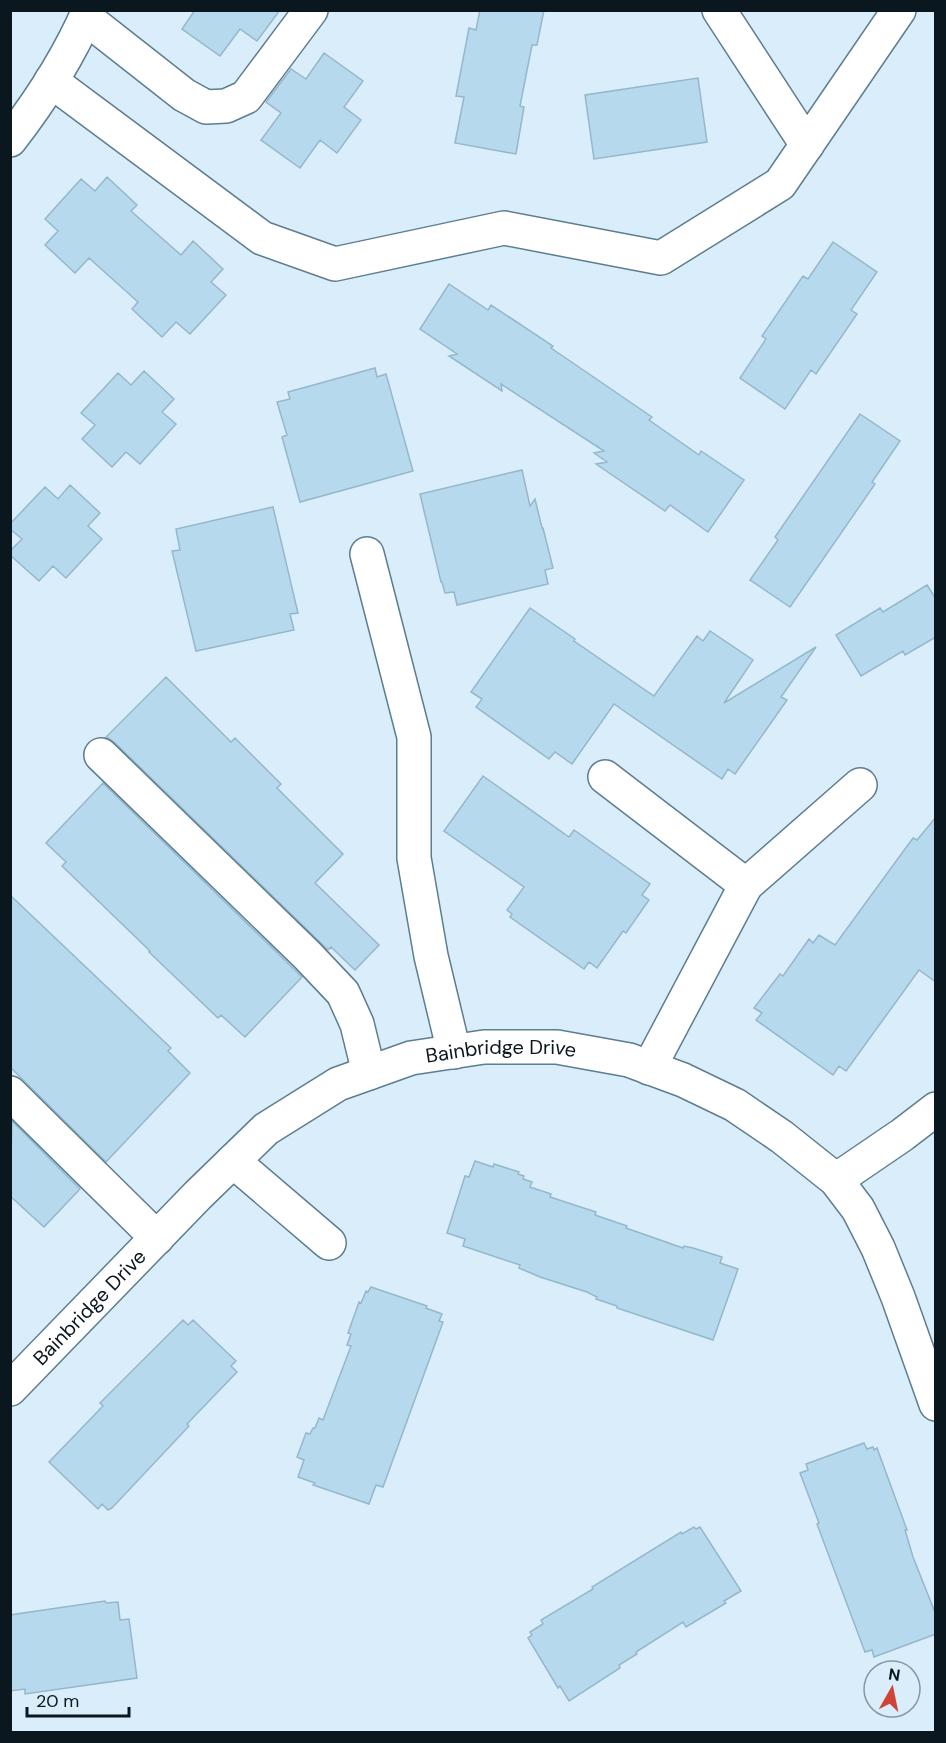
<svg xmlns="http://www.w3.org/2000/svg" width="946" height="1743" font-family="'DM Sans',sans-serif">
	<style>
		.building { fill: #b6d9ed; stroke: #95b7cb; stroke-width: 1.5 }
		.lines { fill: none; stroke-linecap: round; stroke-linejoin: round }
		.minor-casing { stroke: #5d7d90; stroke-width: 36 }
		.minor { stroke: #fff; stroke-width: 33 }
		.labels { text-anchor: middle; dominant-baseline: central; stroke-width: 4.5; stroke-linejoin: round; paint-order: stroke }
		.street-label { font-size: 20px; fill: #0a171e; stroke: #d9eefa }
	</style>
	<rect width="100%" height="100%" fill="#d9eefa"/>
	<path class="building" d="M195,10H280L257,41L240,29L220,56L182,29Z
		M480,10H544L537,45H532L520,106L524,107L516,154L455,143L464,97L456,96L469,28L476,30Z
		M324,53L363,81L344,107L361,120L337,153L320,140L300,168L261,140L281,113L266,102L291,69L306,79Z
		M698,78L707,142L594,159L585,95Z
		M107,177L137,205L131,211L181,255L193,241L223,269L211,282L226,295L190,334L176,322L162,337L132,309L138,302L89,258L75,273L45,245L58,231L45,219L81,179L95,191Z
		M833,242L877,272L851,310L857,314L816,374L811,370L785,409L740,378L766,339L762,336L803,276L808,279Z
		M449,284L488,310L491,305L553,346L551,348L652,417L649,420L699,455L701,451L744,480L708,532L670,505L665,511L596,464L607,462L594,453L604,451L501,384L502,391L449,356L457,354L420,329Z
		M375,368L377,377L386,374L413,471L300,502L282,437L287,435L277,402L290,399L288,392Z
		M144,371L174,399L162,412L176,424L140,464L126,452L112,467L82,439L95,425L81,413L118,373L131,385Z
		M860,414L900,441L872,482L875,484L790,607L750,580L778,540L775,537Z
		M522,470L530,506L535,499L542,528H543L553,568L545,570L548,584L457,605L454,592L445,593L442,582H441L420,494Z
		M70,485L100,513L88,526L102,539L66,578L53,566L39,581L10,555V551L22,539L10,529V524L45,487L58,499Z
		M273,507L298,613L290,614L294,630L196,651L172,551L180,550L176,529Z
		M927,585L936,599V637L905,655L903,651L861,676L836,635L880,608L883,612Z
		M530,608L575,639L574,641L654,696L697,636L703,641L710,631L753,660L724,703L816,647L781,697L787,700L735,774L728,769L722,779L614,704L572,764L555,752L549,759L476,707L482,699L471,692Z
		M166,677L231,742L235,738L281,784L277,788L343,854L315,883L379,945L355,970L331,947L328,950L114,742L106,737Z
		M483,776L569,837L574,830L650,884L642,895L649,900L626,933L623,931L597,968L589,962L584,969L510,917L512,914L507,910L524,887L444,831Z
		M103,783L302,977L245,1037L221,1015L218,1018L149,952L150,951L62,866L66,862L46,843Z
		M936,817V982L919,970L846,1071L839,1066L833,1075L756,1020L762,1013L754,1008L780,974L783,976L809,939L813,943L819,935L835,945L913,838L917,840Z
		M10,895L171,1048L168,1051L190,1073L106,1162L10,1067Z
		M12,1121L80,1189L44,1227L10,1196Z
		M475,1161L493,1167L494,1164L519,1172L518,1174L524,1176L523,1179L532,1182L530,1187L551,1194L550,1197L596,1212L595,1215L627,1226L626,1228L683,1248L684,1246L693,1248L722,1257L720,1263L738,1269L713,1340L617,1308V1306L596,1299L597,1297L587,1292L540,1277L519,1268L520,1265L463,1246L465,1239L447,1233L465,1176L469,1177Z
		M371,1287L427,1306L426,1308L442,1314L439,1321L443,1322L383,1487L376,1485L369,1504L313,1485L315,1483L298,1477L304,1460L297,1457L306,1433L310,1434L313,1428H315L319,1418L323,1420L351,1346L347,1345L351,1334L348,1333L359,1302L361,1303L366,1291L368,1292Z
		M183,1320L188,1325L193,1320L236,1361L231,1366L237,1372L187,1424L189,1426L112,1508L108,1510L102,1504L98,1509L49,1462L103,1406L100,1403Z
		M864,1443L867,1449L873,1447L874,1450L877,1448L907,1530H905L913,1557L936,1615V1634L874,1657L872,1650L865,1652L817,1524L819,1523L800,1473L808,1470L806,1464Z
		M694,1527L696,1529L700,1527L741,1591L724,1601L726,1603L686,1627L683,1622L636,1652L637,1654L619,1665L620,1668L569,1701L560,1686L558,1688L528,1638L532,1635L530,1632L543,1624L541,1620L593,1589L592,1587L681,1532L682,1534Z
		M105,1601L106,1603L118,1602L120,1620L129,1619L137,1678L25,1694V1689L10,1691V1615Z"/>
	<g class="lines">
		<g class="minor-casing">
			<g id="minor">
				<path d="M719,10L807,145"/>
				<path d="M86,18L184,95L206,107L226,106L246,97L311,10"/>
				<path d="M51,81L262,238L335,264L504,228L661,258L780,184L899,10"/>
				<path d="M10,140C41,100 69,56 89,10"/>
				<path d="M367,554L414,737V858L431,956L454,1052"/>
				<path d="M101,755L307,955L343,993L357,1024L369,1073"/>
				<path d="M605,777L746,885L649,1068"/>
				<path d="M746,885L860,785"/>
				<path d="M10,1093L157,1238"/>
				<path d="M233,1161L329,1243"/>
				<path d="M836,1180L902,1135L936,1109"/>
				<path id="s1" d="M10,1389L198,1195L266,1129L338,1084L411,1058L484,1047H557L629,1060L683,1080L735,1105L782,1137L836,1180L858,1209L878,1248L898,1297L936,1404"/>
			</g>
		</g>
		<use href="#minor" class="minor"/>
	</g>
	<g class="labels">
		<g class="street-label">
			<text stroke="none"><textPath href="#s1" startOffset="618">Bainbridge Drive</textPath></text>
			<text stroke="none"><textPath href="#s1" startOffset="114">Bainbridge Drive</textPath></text>
		</g>
	</g>
	<rect width="946" height="1743" fill="none" stroke="#0a171e" stroke-width="24"/>
	<g transform="translate(892 1689) rotate(9)"><circle r="28" fill="#d9eefa" stroke="#8698a2" stroke-width="1.5"/>
	<path d="M0-4.5L10 22L0 15L-10 22Z" fill="#d04337"/>
	<text y="-9" font-size="16" font-weight="bold" text-anchor="middle" fill="#0a171e">N</text>
	</g>
	<path d="M27 1707v9h102v-9" fill="none" stroke="#0a171e" stroke-width="3"/>
	<text x="36" y="1707" font-size="18" fill="#0a171e" stroke="#d9eefa" stroke-width="4.5" paint-order="stroke">20 m</text>
</svg>
